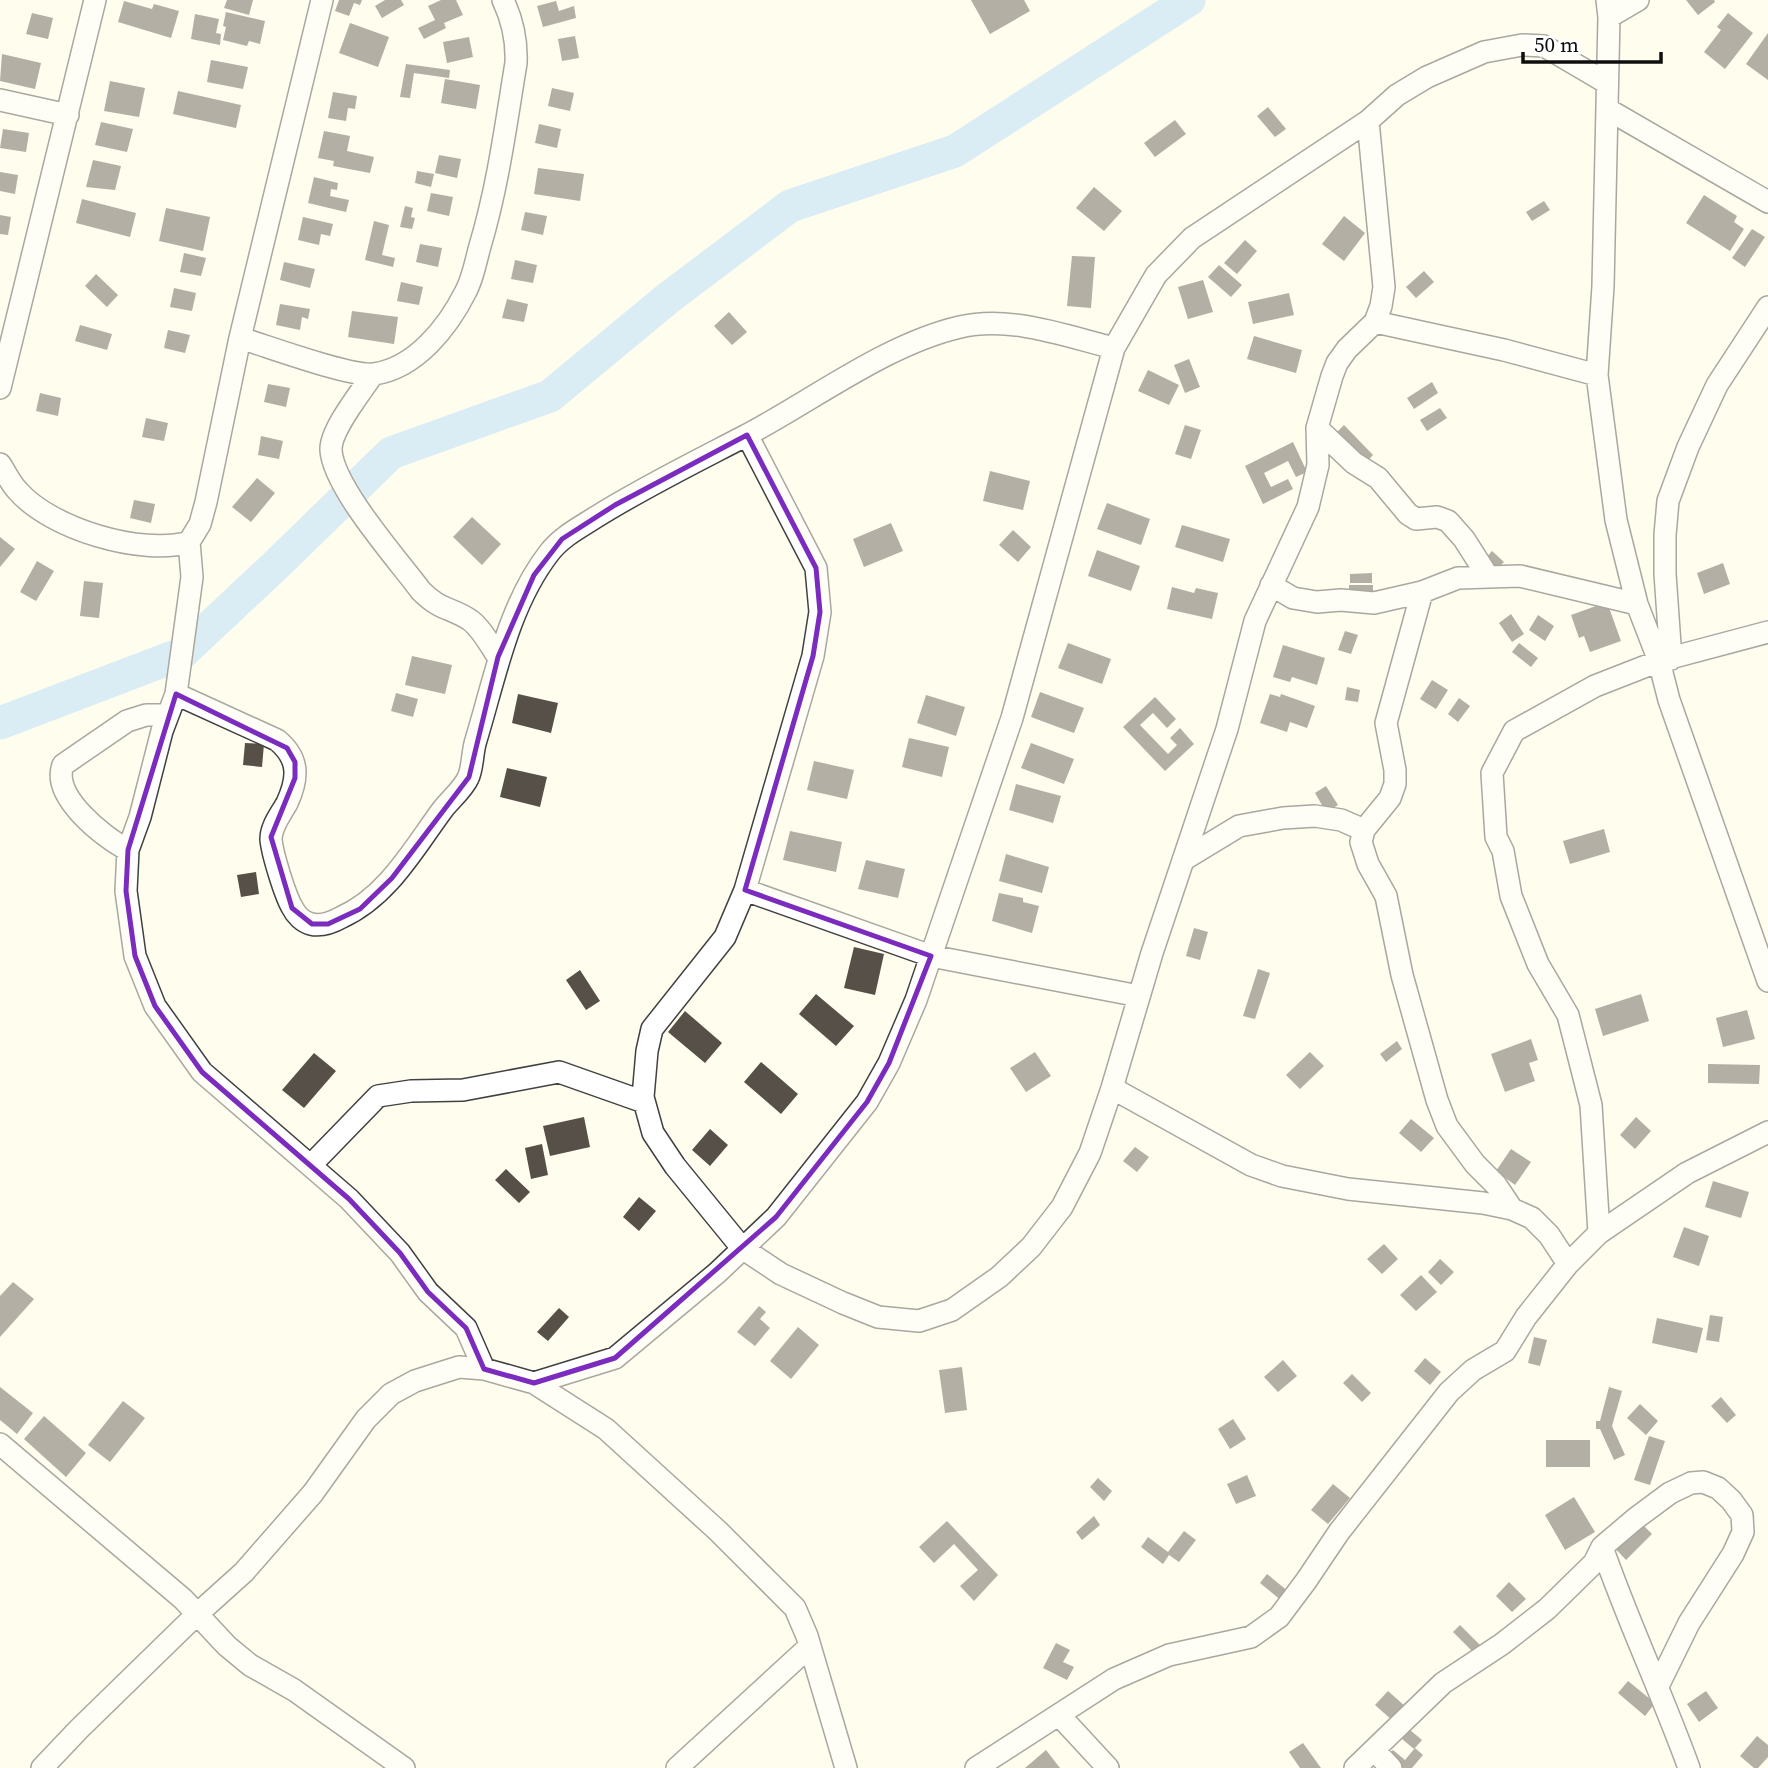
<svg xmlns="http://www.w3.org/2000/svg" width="1768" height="1768" font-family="'Source Serif 4',serif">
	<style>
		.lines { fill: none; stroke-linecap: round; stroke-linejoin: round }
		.river { stroke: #aedafb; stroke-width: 33 }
		.building { fill: #575049 }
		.minor-casing { stroke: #414141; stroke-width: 24 }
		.minor { stroke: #fff; stroke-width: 21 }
		.marked { fill: none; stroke: #7b2cbf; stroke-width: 5; stroke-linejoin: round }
	</style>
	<rect width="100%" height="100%" fill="#fffdee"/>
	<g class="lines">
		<path class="river" d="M0,723L181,654L277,564L391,453L550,396L667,299L790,206L955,151L1189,0"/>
	</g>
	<path class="building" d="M227,0H253L249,15L224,8Z
		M339,0H362L360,5L354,3L349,16L335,11Z
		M385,0H401L404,5L382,18L375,6Z
		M441,0H456L463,15L444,23L446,28L424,39L418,28L435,20L428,6Z
		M971,0H1024L1030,11L990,34Z
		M1686,0H1714L1715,2L1698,15Z
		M124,1L152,9L154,4L179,11L171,38L118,22Z
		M556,1L559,11L574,6L576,18L543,27L537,6Z
		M226,12L265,21L260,44L249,41L247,46L223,40L226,27L223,26Z
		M32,13L53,18L48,39L26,34Z
		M1728,13L1753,33L1725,69L1704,52L1721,30L1717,27Z
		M195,14L219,19L216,33L221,34L220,45L191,39Z
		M350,23L389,37L378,67L339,53Z
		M1768,33V80L1746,64Z
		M575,36L579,58L562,61L558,39Z
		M469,37L473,57L447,63L443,42Z
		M2,54L41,63L35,89L0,81Z
		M211,60L248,67L243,89L207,82Z
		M406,64L450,70L449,78L414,73L410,98L400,97Z
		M445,79L480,85L476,109L441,103Z
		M110,81L145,88L139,117L104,111Z
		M552,88L574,93L570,111L548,106Z
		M178,91L241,105L236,128L173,114Z
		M333,92L357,96L355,109L348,108L346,121L328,118Z
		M1268,107L1286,129L1275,137L1257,116Z
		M1175,120L1186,134L1155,157L1144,143Z
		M101,122L133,129L127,152L95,145Z
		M539,124L561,129L557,148L535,143Z
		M3,129L29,133L26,152L0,148Z
		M324,131L350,136L347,151L374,157L370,173L333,166L334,161L318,158Z
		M439,155L461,159L457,178L435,173Z
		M93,160L121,166L115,190L86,187Z
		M538,168L584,174L580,201L534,194Z
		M417,171L434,174L431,187L415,183Z
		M0,172L18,175L15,194L0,191Z
		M314,177L338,183L337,190L331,189L330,196L349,200L346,212L308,203Z
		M1094,187L1122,211L1104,231L1076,208Z
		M431,193L453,197L449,216L427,211Z
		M1704,195L1737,216L1734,222L1744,229L1730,251L1686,223Z
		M82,199L136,213L130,237L76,223Z
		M1544,201L1550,210L1532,221L1526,212Z
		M405,206L413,208L411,217L415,218L412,229L400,227Z
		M166,208L210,217L203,251L159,241Z
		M525,212L547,216L543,235L521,230Z
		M0,215L11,217L8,235L0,234Z
		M1344,216L1365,233L1344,261L1322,244Z
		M303,217L333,224L330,236L321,234L319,245L298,240Z
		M374,221L389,225L382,255L395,258L393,267L365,260Z
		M1752,229L1765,237L1745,267L1732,258Z
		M1245,240L1257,251L1237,274L1224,263Z
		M420,244L442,248L438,267L416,262Z
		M184,253L206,258L201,276L180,272Z
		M1072,256L1095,257L1091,308L1067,306Z
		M515,260L537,265L533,283L511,279Z
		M284,262L315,269L310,288L280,280Z
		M1219,265L1242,285L1231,297L1208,277Z
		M1424,271L1434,282L1416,298L1406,287Z
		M96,274L118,295L107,307L85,286Z
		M1203,280L1213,312L1188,319L1178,287Z
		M401,282L423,287L419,305L397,301Z
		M174,288L196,293L192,311L170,307Z
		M1289,293L1294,315L1253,324L1248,302Z
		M507,299L528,304L524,322L502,318Z
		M280,304L310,309L308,319L302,317L300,330L276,325Z
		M352,311L398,317L394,344L348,337Z
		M729,312L747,332L732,345L714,326Z
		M80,325L112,334L107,350L75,341Z
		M168,330L190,335L185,353L164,348Z
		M1254,336L1302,350L1296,373L1247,359Z
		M1189,359L1200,387L1185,393L1174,365Z
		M1148,370L1179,385L1169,405L1138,391Z
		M1432,382L1438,393L1414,409L1407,398Z
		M268,384L290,388L286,407L264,402Z
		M40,393L61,398L58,416L36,411Z
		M1440,408L1447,418L1427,431L1420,420Z
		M146,418L168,423L164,441L142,437Z
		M1185,425L1201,430L1191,459L1175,454Z
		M1344,425L1373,455L1363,466L1333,436Z
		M261,436L283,441L279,459L258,455Z
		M1293,442L1307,472L1296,477L1288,461L1264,473L1271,487L1288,479L1293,489L1263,504L1245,466Z
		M990,471L1030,481L1023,510L983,501Z
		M257,478L275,493L251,522L232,507Z
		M134,500L155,504L151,523L130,518Z
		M1107,503L1150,519L1141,545L1097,529Z
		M472,517L501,544L482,565L453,537Z
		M891,523L903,551L864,567L853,539Z
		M1182,525L1230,539L1223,562L1175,547Z
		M1013,530L1031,547L1018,562L999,545Z
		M0,537L15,549L0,567Z
		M1097,550L1140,566L1131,591L1088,576Z
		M1492,551L1504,562L1496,570L1484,560Z
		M37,561L54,571L36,601L20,592Z
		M1723,563L1730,584L1704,594L1697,573Z
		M1372,573V583H1350V574Z
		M84,581L103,583L99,618L80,616Z
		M1349,585H1373V597L1349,596Z
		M1172,587L1194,593L1196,588L1218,593L1212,619L1167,609Z
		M1607,602L1621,641L1590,652L1584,636L1579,638L1571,615Z
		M1511,614L1524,634L1512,642L1499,623Z
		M1538,615L1554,626L1545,641L1529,630Z
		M1345,631L1358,635L1351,654L1338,650Z
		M1068,643L1111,659L1102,684L1058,668Z
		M1519,643L1538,658L1531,667L1512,652Z
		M1283,645L1325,658L1317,685L1292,677L1290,682L1273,677Z
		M412,656L452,665L445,694L405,685Z
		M1432,680L1448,690L1436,709L1420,699Z
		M1347,687L1360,690L1358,702L1345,700Z
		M1040,692L1084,708L1074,733L1031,717Z
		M396,693L418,699L413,717L391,711Z
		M518,694L558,703L551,733L512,723Z
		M1270,694L1280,697L1281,694L1315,706L1307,728L1290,722L1287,732L1260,723Z
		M926,695L965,707L956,736L917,723Z
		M1155,697L1176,719L1167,728L1153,713L1140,725L1168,754L1177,745L1170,738L1180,728L1194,744L1165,771L1123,727Z
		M1459,698L1470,706L1458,722L1448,714Z
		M909,738L949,747L942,777L902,767Z
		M245,743L264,744L262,767L243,765Z
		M1031,743L1074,759L1064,784L1021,768Z
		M814,761L854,770L847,799L807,790Z
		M507,768L547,777L540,807L500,797Z
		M1016,784L1061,796L1053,823L1009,810Z
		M1326,786L1338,805L1326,812L1315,793Z
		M1604,829L1610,852L1570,864L1563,841Z
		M790,831L842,842L836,872L783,860Z
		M1006,854L1049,867L1042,893L999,881Z
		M866,860L905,869L898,898L858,889Z
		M256,872L259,894L241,897L237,875Z
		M999,893L1023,898V902L1039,906L1032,933L992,921Z
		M1194,928L1208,932L1200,960L1186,956Z
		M854,947L884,954L875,995L844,988Z
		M1258,969L1270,973L1255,1019L1243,1016Z
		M580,970L600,1001L586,1010L566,980Z
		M816,994L854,1026L836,1046L799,1014Z
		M1641,994L1649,1021L1603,1036L1595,1009Z
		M1747,1010L1755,1039L1723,1047L1716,1018Z
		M685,1011L722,1043L705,1063L668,1032Z
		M1531,1039L1538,1060L1529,1063L1535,1081L1505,1092L1491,1054Z
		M1397,1041L1402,1049L1386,1062L1380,1054Z
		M1035,1052L1051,1076L1026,1092L1010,1068Z
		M1310,1052L1324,1066L1300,1089L1286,1075Z
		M314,1053L336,1071L304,1108L282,1090Z
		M761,1062L798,1094L781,1114L744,1082Z
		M1708,1064L1760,1065L1759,1084L1708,1083Z
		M584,1117L590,1147L550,1156L543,1126Z
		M1636,1117L1651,1131L1635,1149L1620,1135Z
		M1411,1119L1434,1138L1421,1152L1399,1133Z
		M710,1129L728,1145L710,1166L692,1150Z
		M542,1144L548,1175L531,1179L525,1148Z
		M1135,1147L1149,1157L1137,1172L1123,1161Z
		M1511,1149L1531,1162L1515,1185L1496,1171Z
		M506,1169L530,1192L519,1203L495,1180Z
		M1713,1181L1749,1192L1741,1218L1705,1207Z
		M639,1197L656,1211L639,1231L623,1217Z
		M1684,1227L1709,1236L1699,1266L1673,1257Z
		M1384,1244L1398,1259L1382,1274L1367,1259Z
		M1440,1259L1454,1272L1441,1285L1428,1272Z
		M1421,1275L1437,1292L1416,1311L1400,1295Z
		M13,1282L34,1299L0,1337V1296Z
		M759,1306L766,1312L760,1319L770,1328L755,1346L737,1332Z
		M559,1308L569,1317L548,1341L537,1332Z
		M1710,1315L1723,1317L1719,1342L1706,1340Z
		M1657,1318L1703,1328L1697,1353L1652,1343Z
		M798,1327L819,1345L791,1379L770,1361Z
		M1534,1337L1547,1340L1540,1366L1528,1363Z
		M1425,1358L1441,1372L1430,1385L1414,1371Z
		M1283,1360L1297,1376L1278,1392L1264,1377Z
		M962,1367L967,1410L945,1413L939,1370Z
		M1352,1374L1371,1393L1362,1402L1343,1383Z
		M0,1387L33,1413L17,1434L0,1420Z
		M1609,1387L1622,1391L1612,1426L1625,1455L1614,1460L1600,1429H1596V1421H1600Z
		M1721,1397L1736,1415L1727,1423L1711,1406Z
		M123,1401L145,1418L110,1462L88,1445Z
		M1640,1404L1658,1421L1646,1435L1627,1418Z
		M44,1416L86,1453L66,1477L24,1439Z
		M1233,1419L1246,1439L1230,1449L1218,1429Z
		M1649,1436L1665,1441L1650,1485L1634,1480Z
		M1546,1440H1590V1467H1546Z
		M1247,1475L1256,1496L1236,1504L1227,1484Z
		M1098,1478L1112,1491L1104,1501L1090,1487Z
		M1333,1484L1350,1498L1328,1524L1311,1510Z
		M1574,1497L1595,1532L1565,1550L1545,1515Z
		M1094,1516L1100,1525L1082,1540L1076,1532Z
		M1638,1520L1652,1534L1626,1560L1612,1545Z
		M947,1521L998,1575L974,1601L960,1586L978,1570L954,1544L934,1563L919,1547Z
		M1184,1531L1196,1540L1179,1562L1169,1555L1163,1564L1141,1547L1148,1537L1168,1552Z
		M1267,1574L1289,1592L1282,1601L1260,1583Z
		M1509,1582L1526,1599L1512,1612L1496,1596Z
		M1460,1625L1480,1645L1473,1652L1453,1632Z
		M1056,1643L1070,1650L1063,1662L1074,1667L1067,1680L1043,1668Z
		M1628,1681L1655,1703L1645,1716L1618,1693Z
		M1388,1691L1406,1707L1393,1721L1375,1705Z
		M1706,1691L1718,1708L1699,1722L1687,1704Z
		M1410,1730L1422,1740L1414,1749L1402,1739Z
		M1757,1736L1768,1745V1757L1758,1768H1754L1740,1756Z
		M1303,1743L1321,1768H1300L1289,1752Z
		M1415,1748L1423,1755L1412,1768H1396L1385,1758L1393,1750L1405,1760Z
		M1046,1750L1060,1768H1025Z"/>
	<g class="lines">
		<g class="minor-casing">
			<path id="minor" d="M1607,0L1609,17L1603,286L1597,375L1616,520L1637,604L1659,661L1669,700L1768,981
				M1609,17L1638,0
				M0,100L68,115
				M1607,109L1768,202
				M1375,322L1504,350L1597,375
				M240,338C267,346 350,377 374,374C416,368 448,327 466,291C473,278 476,260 480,246C498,186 506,124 516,63C517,40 513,21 503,0
				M373,374C362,391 330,430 331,450C333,487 398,560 421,591C441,611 450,607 470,620C482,629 490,645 498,657
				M0,388L95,0
				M1317,428L1354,463L1378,478L1408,514L1416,519L1437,517L1448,521L1464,539L1487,575
				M747,435L816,568L820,612L813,656L745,890L725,937L652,1029L647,1051L643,1097L653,1133L675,1166L742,1248L781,1274L843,1303L878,1317L919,1321L952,1310L999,1277L1031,1247L1062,1207L1090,1153L1112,1088L1152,953L1227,729L1255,621L1308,507L1318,465L1317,428L1332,376L1337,363L1347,349L1375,322L1381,306L1384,287L1368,121
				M0,464C6,473 11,484 18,491C51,529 142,556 189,542L200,524L206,502L240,338L322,0
				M189,542L192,577L176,694L162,731L140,817L128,850L126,891L135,956L155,1006L202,1072L349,1199L400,1253L428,1292L466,1328L484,1369
				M1271,585L1293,598L1317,602L1341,600L1374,603L1422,592L1458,578L1520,576L1637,604
				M1422,592L1386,723L1395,770V784L1390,798L1364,830L1361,842L1368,864L1386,896L1402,975L1437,1100L1447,1126L1475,1164L1496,1185L1512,1209
				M1671,659L1665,574V535L1668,501L1688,447L1717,385L1768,307
				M176,694L277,740C299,758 299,777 287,803C281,814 271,826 271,839C272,853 285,895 292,907C296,915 303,922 311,924C322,927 333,922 342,917C388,896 414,848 443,809C451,799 463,789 468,778C473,768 472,752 476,740C495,678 508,606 549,553C561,537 579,528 596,517C644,487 695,462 745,436C812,401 886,344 960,327C1010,315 1065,336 1114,348
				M128,850C103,837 51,796 63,765L127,721L146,715H168
				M1183,860L1239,826L1283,818L1315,816L1341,820L1364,830
				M745,890L931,956L1139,996
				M1112,1088L1251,1165L1282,1176L1348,1189L1483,1203L1512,1209L1532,1218L1549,1235L1568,1264
				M311,1165L378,1096L411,1091L463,1090L559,1072L644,1102
				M1599,1233L1591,1105L1568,1015L1538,964L1511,896L1503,851L1496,837L1492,773L1514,731L1595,686L1659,661L1768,632
				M534,1383L606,1429L718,1531L795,1608L807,1636L846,1768
				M0,1444L183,1599L227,1646L250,1665L294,1690L404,1768
				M1602,1547C1628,1622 1662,1693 1689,1768
				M1059,1715L1108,1768
				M1374,1750L1391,1768
				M42,1768L79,1729L194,1617L244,1572L313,1493L366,1419L391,1394L415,1381L459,1367L484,1369L534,1383L615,1358L717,1273L776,1217L867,1102L889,1063L916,1000L1012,718L1114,348L1156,275L1192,238L1368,121L1397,95L1427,77L1484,52L1522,45L1544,46L1607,83
				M677,1768L810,1646
				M976,1768L1114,1679L1169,1655L1251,1637L1279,1617L1306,1581L1339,1532L1449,1392L1473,1370L1505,1351L1526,1317L1568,1264L1599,1233L1687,1173L1768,1132
				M1355,1768L1443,1683L1502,1644L1547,1609L1594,1563L1602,1547L1635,1519L1670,1493L1691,1483L1703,1482L1718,1488L1731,1500L1742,1515L1743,1532L1733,1554L1689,1623L1658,1686"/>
		</g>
		<use href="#minor" class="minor"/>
	</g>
	<path d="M0 0H1768V1768H0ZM747,435L816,568L820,612L813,656L745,890L931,956L889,1063L867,1102L776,1217L615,1358L534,1383L484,1369L466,1328L428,1292L400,1253L349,1199L202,1072L155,1006L135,956L126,891L128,850L176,694L287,748L295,762V778L271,837L292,908L312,924H328L360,909L392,878L469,777L498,657L534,575L562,539L615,505Z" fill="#fffdee" fill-opacity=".55" fill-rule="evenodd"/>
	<path class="marked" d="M747,435L816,568L820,612L813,656L745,890L931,956L889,1063L867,1102L776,1217L615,1358L534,1383L484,1369L466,1328L428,1292L400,1253L349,1199L202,1072L155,1006L135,956L126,891L128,850L176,694L287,748L295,762V778L271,837L292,908L312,924H328L360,909L392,878L469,777L498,657L534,575L562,539L615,505Z"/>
	<path d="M1523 52v10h138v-10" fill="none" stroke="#0e0e0e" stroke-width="3.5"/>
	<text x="1534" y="52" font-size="21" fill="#0e0e0e" stroke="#ffffff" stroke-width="5" paint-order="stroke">50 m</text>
</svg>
